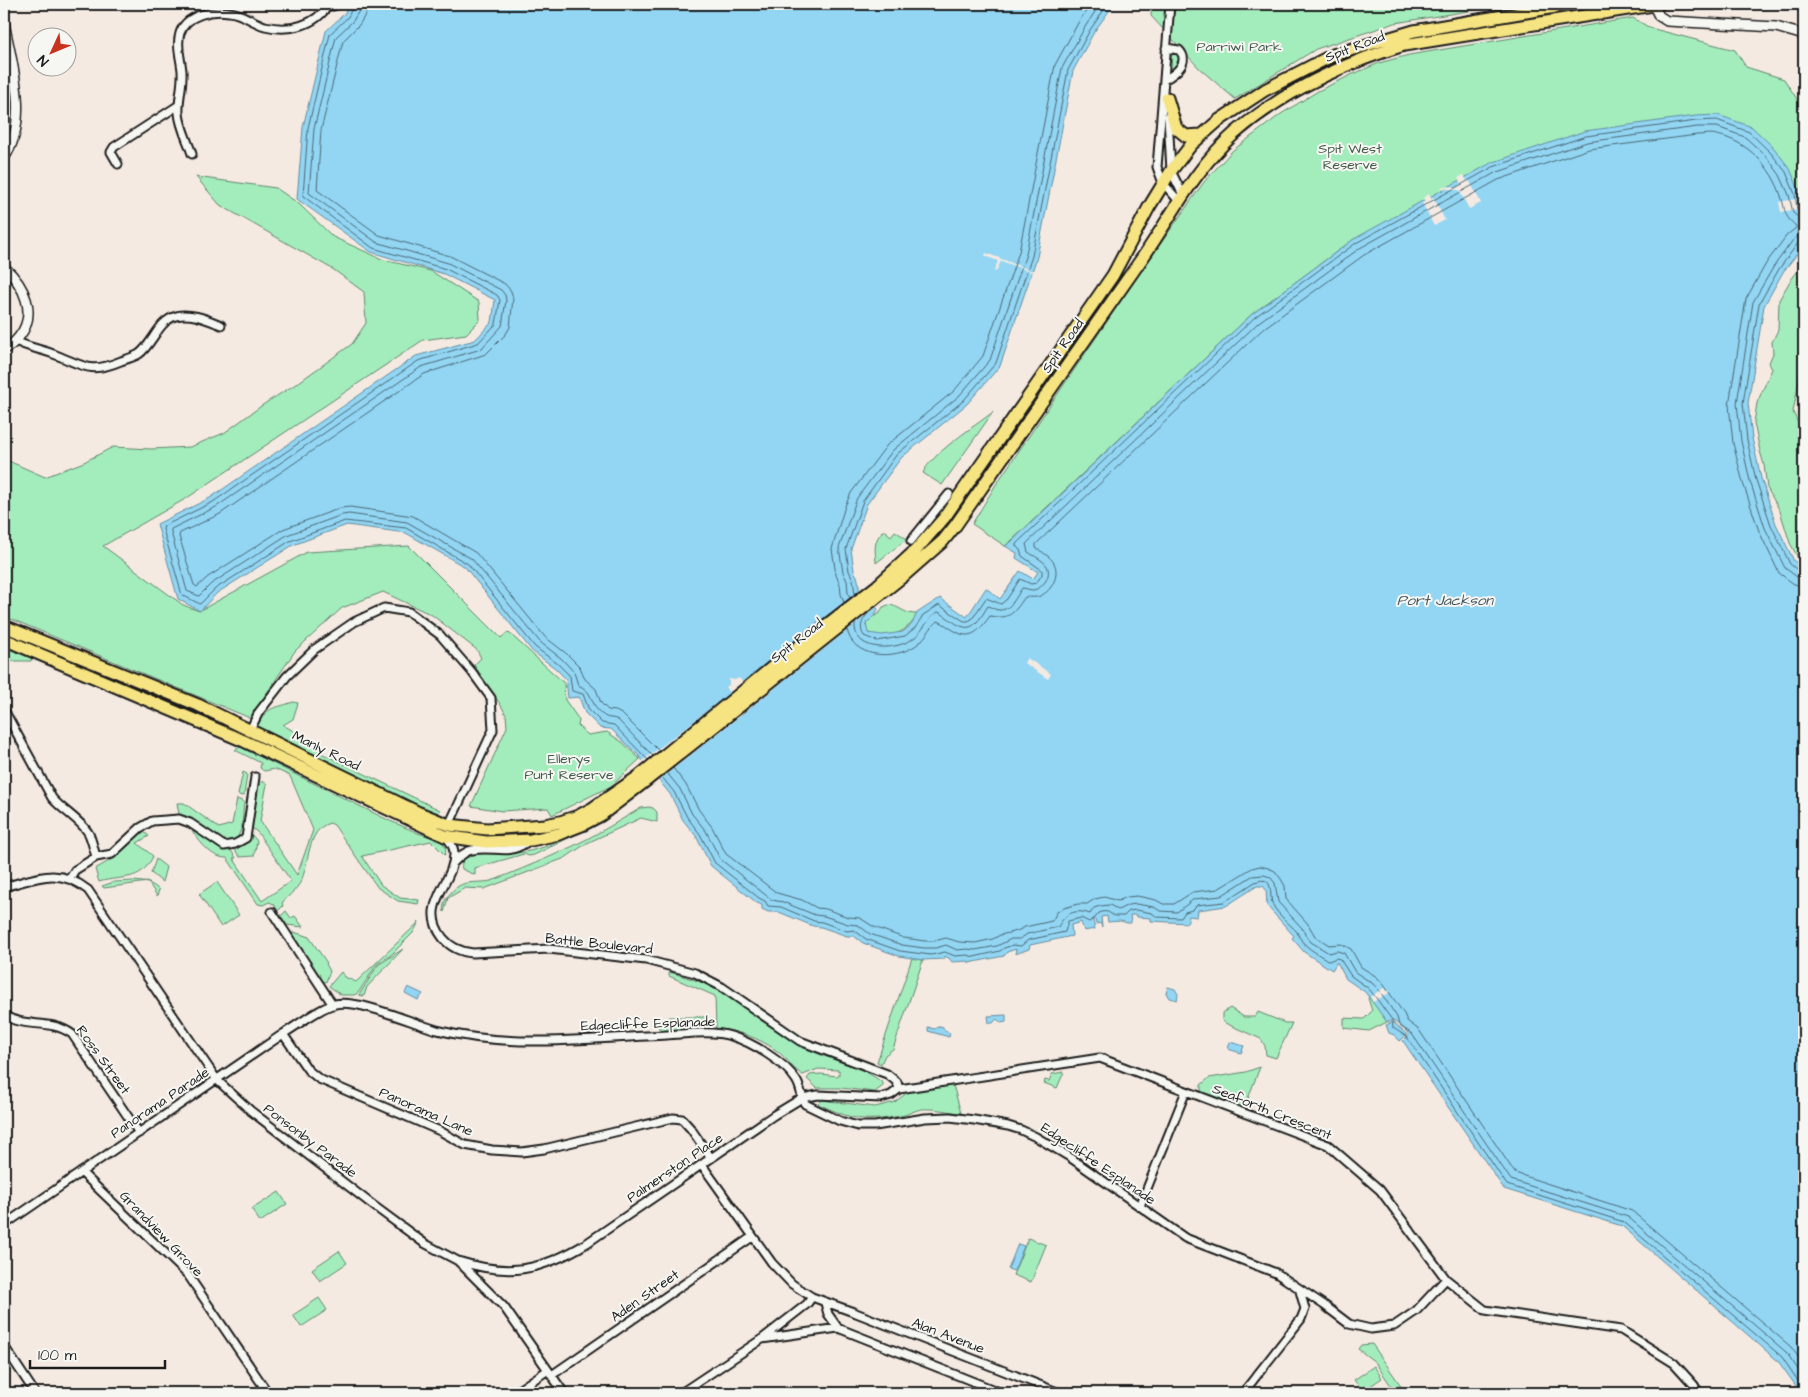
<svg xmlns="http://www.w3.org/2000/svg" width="1808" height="1397" font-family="'Architects Daughter',sans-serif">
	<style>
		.green { fill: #a3edbc; stroke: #60846c }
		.water { fill: #92d6f4; stroke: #638c9e }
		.pier { fill: #f5eae2 }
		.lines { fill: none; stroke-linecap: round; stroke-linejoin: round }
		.shore { stroke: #4b6672; stroke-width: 1 }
		.minor-casing { stroke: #1c1c1c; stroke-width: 11 }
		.tertiary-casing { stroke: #1c1c1c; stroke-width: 12 }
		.trunk-casing { stroke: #1c1c1c; stroke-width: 15 }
		.minor { stroke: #f6f6f2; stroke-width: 7 }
		.tertiary { stroke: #f6f6f2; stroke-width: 9 }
		.trunk { stroke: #f6e381; stroke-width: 11 }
		.labels { text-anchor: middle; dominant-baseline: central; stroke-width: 4; stroke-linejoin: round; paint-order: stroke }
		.park-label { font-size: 14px; fill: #445b4c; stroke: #f6f6f2 }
		.street-label { font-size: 14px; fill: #1c1c1c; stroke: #f6f6f2 }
		.water-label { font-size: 15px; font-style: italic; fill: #3f545d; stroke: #f6f6f2 }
	</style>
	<rect width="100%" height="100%" fill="#f5eae2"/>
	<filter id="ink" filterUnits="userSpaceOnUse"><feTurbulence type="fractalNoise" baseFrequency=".02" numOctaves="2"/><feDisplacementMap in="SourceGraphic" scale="10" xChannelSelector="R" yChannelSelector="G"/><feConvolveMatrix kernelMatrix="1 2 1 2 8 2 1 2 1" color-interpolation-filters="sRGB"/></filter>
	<g filter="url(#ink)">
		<path class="green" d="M1152,4H1511L1395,23L1316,49L1235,99L1200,69L1151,16Z
			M1633,18L1650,28L1735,50L1746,67L1784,79L1804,110V209L1802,207L1800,192L1354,239L1252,314L1010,542L1005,546L972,524L995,486L1140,273L1204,182L1232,151L1281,114L1318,91L1351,75L1379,63L1409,55Z
			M1172,51H1175L1180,56V59L1171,72Z
			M196,177L276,188L299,204L333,237L384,260L431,271L479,302L480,320L466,334L423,340L187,498L103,546L183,605L199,611L307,552L409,546L501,638L508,632L564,683L565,700L579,720L578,726L588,735L607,732L622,742L640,759L611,786L552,815L548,808L502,811L471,806L507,727L506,715L502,707L474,665L481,658L477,650L432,615L383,592L342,608L295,651L250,718L4,616V459L45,477L84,462L113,447L151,449L190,447L224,433L264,404L299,382L352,344L366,323L364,292L334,270L220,205Z
			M1804,263V354L1793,412L1804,436V569L1790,543L1780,511L1767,488L1764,465L1760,451L1754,423L1757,403L1772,369L1769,363L1773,353L1772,342L1778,330L1779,300L1790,281Z
			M993,412L942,485L923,473C931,454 975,426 993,412Z
			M884,530L891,536L895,531L907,539L876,563C875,549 873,540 884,530Z
			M888,605C899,605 904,615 918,614C907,633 890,640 867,633L866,624L871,618L880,613L883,607Z
			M4,646L32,658L31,661H4Z
			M293,702L298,703L293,719L283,725L297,733L321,753L440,810L437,816L256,727C268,705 271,710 293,702Z
			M240,747L388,820L418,833L442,841L446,848L445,855L431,841L362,856L381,885L400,898L419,900L418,904L398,901L378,888L334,825L330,823C306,829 310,865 300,883C296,890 287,897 282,903L283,906L278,911L274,904L269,902L263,905L258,904L227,858C211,858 201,843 192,831L218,845L230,849L236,858H233L262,901L291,881L258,833L250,826C252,810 252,794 262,781L267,784L260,821L297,875L313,830L290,776L275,769L264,771L260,768L261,763L235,750Z
			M243,772L247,774L244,796L238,795Z
			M237,799L244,802L242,827L237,839C233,841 229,843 225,842C213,839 193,820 179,814L177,803H184L219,828L232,824Z
			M649,807L653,808L657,812V822L641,818L587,843L565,858L484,889L465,888L448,898L444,912C441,903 449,893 457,887C468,879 484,885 497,879C531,865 566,851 598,833C613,825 627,816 641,808Z
			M613,811L615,812L591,827L534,855L529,856L524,854L475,868V875L462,869C460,862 465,858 470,853C485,850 502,854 517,853C553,849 584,829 613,811Z
			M143,831L149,836L137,843L153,856C141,883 122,875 99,882L95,869L116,857Z
			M251,834L257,841L254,856L240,857L234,849L245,842Z
			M156,859L166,867L162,882L151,873Z
			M133,881C144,882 151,882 159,890L157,896L148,882L104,888L102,886L114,882Z
			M217,882L239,915L221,927L199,894Z
			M286,911L291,918L295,916L303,927L287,925L281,916Z
			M419,922L413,933L391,955L377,964L358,993L354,995H341L329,986L341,972L345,977L356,982Z
			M294,932L309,937L327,963L326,964L330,971L326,982L321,981L290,935Z
			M403,949L367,987L364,996L359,995L378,965Z
			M912,958L923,960L893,1049L885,1055L881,1064L877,1062Z
			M669,972C691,978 714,986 733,998C758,1014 780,1034 806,1048C831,1061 861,1065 883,1083V1086L875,1092L841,1088H817L807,1079L810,1075L821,1074L837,1076L839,1075V1070L818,1069L803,1075C793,1069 791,1064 783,1056C766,1040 738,1030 716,1029L715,996L669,976Z
			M1370,997L1387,1022L1369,1031L1344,1028V1018L1364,1019L1372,1011L1368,998Z
			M1230,1008L1244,1017H1255L1258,1012L1285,1023H1292L1276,1058L1266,1055L1265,1046L1261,1039L1225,1023L1222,1020V1013Z
			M669,1017H708L709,1030L659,1031V1023H668Z
			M1260,1067L1244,1109L1206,1096L1201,1091V1085L1209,1078L1246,1072Z
			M1064,1072L1057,1088L1044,1083L1045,1080L1049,1081L1052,1074Z
			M953,1085L961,1113C949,1112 934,1108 922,1109C914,1110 908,1115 900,1116C862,1123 852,1119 818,1104L822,1100L875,1107L895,1102L908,1092Z
			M279,1192L287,1204L260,1222L252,1209Z
			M1028,1238L1046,1245L1031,1282L1013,1275Z
			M339,1251L347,1263L320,1281L312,1269Z
			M319,1298L327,1310L301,1327L293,1315Z
			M1372,1344L1406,1393H1396L1375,1362L1358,1349L1361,1345Z
			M1374,1366L1382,1378L1363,1391L1354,1380Z"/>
		<path class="water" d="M350,4H1114L1094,32L1073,71L1037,257L1000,366L967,404L901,458L867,504L851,549L854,571L857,576L859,584V591L878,609L875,615L866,624L868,633L882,635L903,632L912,624L917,613L940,598L967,617L986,588L1000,599L1020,571L1033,579L1038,572L1016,558L1017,553L1005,546L1011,542L1252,314L1354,239L1491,163L1585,131L1696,116L1718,115L1752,127L1774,148L1790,169L1800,192L1802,207L1804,209V245L1783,272L1764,306L1748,403L1752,438L1761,478L1776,524L1794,561L1804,569V1393H1801L1778,1361L1622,1226L1504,1189L1403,1041L1409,1035L1406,1031L1393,1020L1387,1022L1365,992L1346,979L1337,962L1332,970L1304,952L1292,938L1294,936L1267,906L1266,890L1263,886H1257L1226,906L1198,910L1197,917L1189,916L1187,923L1151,921V918L1137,917V915H1130L1131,923H1127L1121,921L1108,922L1107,916L1101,917L1102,927L1100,923L1096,924L1095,919L1093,920L1095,929L1084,931L1081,922L1071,925L1072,936L1030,945L1029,949L1015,954L1016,949L1007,952L1004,956L969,963V961L952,962L949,958L944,956V959L923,960L899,956L863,943L854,936H847L821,927L813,926L779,912H768L762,909V905L757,903L711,866L696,836L683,820L670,794L638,755L611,729L600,728L585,713L579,697L568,698L566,679L555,668L532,651L465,567L406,533L347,525L293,545L217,593L200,611L178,599L157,524L210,498L416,356L475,340L492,322L495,300L444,274L371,252L297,199L303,127L326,31L344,14Z
			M408,987L423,994L418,1000L405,993Z
			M1168,987L1175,989L1178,994L1177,1000L1169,998L1166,993Z
			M1006,1015V1022L1001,1023L997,1019L993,1023H989L988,1016Z
			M1393,1022L1407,1035L1400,1041L1394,1035L1389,1033L1386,1025Z
			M940,1026L943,1027L945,1031L950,1033L949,1037L928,1031V1027L934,1029Z
			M1230,1042L1244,1046L1241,1053L1228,1049Z
			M1018,1244L1024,1246L1014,1271L1008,1269Z"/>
		<path class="pier" d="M1464,175L1467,181L1469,180L1481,203L1469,209L1459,190L1440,188L1444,186L1457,187L1461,184L1458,178Z
			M1429,194L1431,198L1433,197L1445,220L1434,226L1422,203L1425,201L1423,198Z
			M1796,199L1798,209L1781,212L1779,202Z
			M986,253L1035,272L1034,273L1001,261L996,272L994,271L998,261L985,256Z
			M861,589L878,606L657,782L641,762L730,693L726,687L729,685V679L735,680L739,678L743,682Z
			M1027,658L1051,674L1048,679L1024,663Z
			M1385,987L1389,993L1373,1002L1370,997Z"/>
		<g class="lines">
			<path class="shore" d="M354,4L348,17L330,34L308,128L303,196L373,248L446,269L497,295L500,300L496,324L478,343L418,361L213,502L164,526L163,529L182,595L200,604L215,589L290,541L345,521L406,528L468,564L535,647L558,664L570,676L572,691L583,694L589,710L602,723L614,725L648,760
				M360,4V9L353,21L336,37L314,129L309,193L376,242L448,263L501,290L505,295L506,300L502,326L481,349L421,367L216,507L171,529V532L187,591L199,596L211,584L287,535L342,515L349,514L407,522L472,559L540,642L562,659L574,672L578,685C595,692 589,705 603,715C607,719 613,717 618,720L653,756
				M368,4L367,12L359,25L343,41L321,130L317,190L379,235L450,256L505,284L511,291L513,298L510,327L506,334L486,354L424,374L220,514L180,533L179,536L194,585L197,587L208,577L283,529L341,508L350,507L413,516L476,553L545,637L567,654L580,667L585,679L596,689L601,703L608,710L616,711L623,715L659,751
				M1804,235L1798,236L1793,240L1774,266L1753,302L1737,403L1741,441L1750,481L1765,528L1785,568L1797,577L1804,579
				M1804,241L1798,243L1779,269L1759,304L1743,403L1747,440L1756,480L1771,525L1790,564L1800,572H1804
				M855,594L853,579L849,571L846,549L863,501L897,454L963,401L996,363L1032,256L1068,70L1090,30L1108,4
				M850,598L848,593L847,581L843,572L839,548L857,498L893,450L959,396L990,360L1026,254L1062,68L1085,27L1100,4
				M844,603L841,594L840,584L836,575L832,549L845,506L851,493L887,445L954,391L983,356L1019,252L1055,65L1078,23L1091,4
				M870,611C863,619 858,626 864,636L877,641L905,636L916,627L923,615L939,605L964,621H968L972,619L986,598L1001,604L1007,599L1020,579L1031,584L1036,583L1042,575V570L1022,556L1020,550L1016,546V544L1255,317L1356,243L1493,167L1586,136L1696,121L1717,120L1749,132L1770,152L1786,172L1795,194L1797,209L1804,212
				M855,623C852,652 893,651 911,640C923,633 926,619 938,612C949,616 964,636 976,623C981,618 984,612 988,606C991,607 995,610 999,610C1011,611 1017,595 1022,588C1026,588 1029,590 1033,590C1043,589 1052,575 1047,566C1043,560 1034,556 1028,552L1026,544L1259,322L1360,248L1495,173L1587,142L1697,127H1717L1745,137L1766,156L1780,175L1789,195L1793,213L1798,217L1804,218
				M847,629C852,659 894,660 915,646C925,640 929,628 938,621C944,623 949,628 955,631C972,642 981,628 990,616C1011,620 1014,612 1025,597C1030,597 1035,598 1040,596C1052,591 1060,575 1054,563C1050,556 1042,552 1036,548V544L1264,328L1364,255L1498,180L1589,149L1697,135C1704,135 1711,133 1717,135C1747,141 1772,167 1781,196C1786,212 1783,215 1796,226V228L1787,235L1767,262L1746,299L1729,405L1733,443L1743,483L1759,531L1779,573L1794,584L1804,586
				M673,768L686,785L699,810L712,827L726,854L777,893L802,900L817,908L826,909L848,917L860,918L874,927L904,938L925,941H934L946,938L959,942L975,943L993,939L1000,935L1017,931L1025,927L1052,921L1057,912L1064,908L1078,904H1087L1095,899L1104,897L1118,901L1127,897L1137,896L1156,900L1163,904H1174L1193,892L1218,889L1252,868L1260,866L1268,868L1275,871L1281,879L1285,886L1286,899L1308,924L1315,936L1329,945L1341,944L1351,949L1361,967L1377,977L1384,985L1404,1014L1407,1021L1419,1030L1515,1173L1632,1211L1791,1347L1804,1365
				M667,773L680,789L692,814L706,831L720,859L772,900L783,902L815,915L824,916L848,924L858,925L870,934L902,945L924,948H936L946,945L957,950L967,949L975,950L997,946L1011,939H1020L1027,934L1058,927C1065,914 1074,908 1090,914L1094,908L1100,906L1110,905L1118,910L1128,905L1136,904L1154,907L1160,911L1177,912L1194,899L1221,896L1252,876L1264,875L1270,877L1275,883L1278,902L1302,928L1306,936L1311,942L1329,953L1337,951L1344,953L1355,972L1372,983L1379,990L1397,1017L1399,1025L1412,1034L1511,1180L1628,1217L1786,1352L1804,1378
				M662,777L674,792L687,817L700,834L715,863L759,898L765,901L768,906L781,907L814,921L822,922L847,931L854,930L866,939L900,951L931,955L945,952L955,956L967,955L974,957L1000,951L1004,948L1013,945L1021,946L1028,940L1065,932L1068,921L1081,918L1089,922L1095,918L1099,913C1107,910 1108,912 1114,916H1124L1129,911L1136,910L1152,913L1157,917L1181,918L1185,912L1192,910L1197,905L1224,902L1255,882C1276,874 1268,896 1273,905C1278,915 1290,924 1297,932C1302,947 1317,953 1329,961L1336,958L1340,959L1351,976L1368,988L1374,995L1392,1020L1393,1028L1407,1037L1507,1185L1624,1222L1782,1357L1804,1390"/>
			<g class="minor-casing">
				<path id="minor" d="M329,4L333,6L339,4
					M1170,4L1157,167L1163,183L1179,201
					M1164,80C1175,74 1191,62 1179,50L1166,48
					M1168,116L1171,171L1183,195
					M192,154C188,141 180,127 179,113C178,99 183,86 182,71C181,59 176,46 180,33C186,15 212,9 229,12C242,13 252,22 265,26C288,32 316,26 329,4
					M118,164L111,152L114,147L179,105
					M16,341C28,348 42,349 56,355C84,366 90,374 121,361C127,359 134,357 139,354C153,344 158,321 176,316C191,312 208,320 221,325
					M911,541L949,494
					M4,710L52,798C62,810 82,821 89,834C92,841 94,849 96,857
					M250,730L259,712L287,676L315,649L354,622L384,608L409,612L440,635L472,672L491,698L493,730L449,825
					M445,836C450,841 454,846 454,853C455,883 417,905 443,938C451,948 461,952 473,953L549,949L646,960L695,973L722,987L800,1041L887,1074L897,1082L899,1089
					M453,863C458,858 465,851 472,850C496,845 507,858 530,840
					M70,878L75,870L96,857L112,854L140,828L152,821L179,819L190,823L224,846L235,844L246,838L255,777
					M4,887C37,878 58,866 88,890L217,1080L251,1111L374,1206L424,1243L458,1261L504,1307L564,1393
					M272,912L333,1005
					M4,1015C25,1029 50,1018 72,1034L139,1133
					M283,1034L308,1070L319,1079L440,1131L465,1145L492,1150L522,1152L544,1149L673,1118L682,1119L691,1129L711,1158
					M702,1165L772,1263L792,1284L812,1297L856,1313L1060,1393
					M81,1172L188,1275L268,1393
					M1140,1206L1186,1091
					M4,1225L283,1034C298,1025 319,1008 335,1004C360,999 412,1023 437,1030C464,1037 492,1040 520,1041C568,1042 618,1037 667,1035C687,1034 711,1030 731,1036C751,1042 785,1062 796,1080C801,1087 801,1097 805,1104L840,1121L858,1126H875L925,1118L950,1117L974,1120L1008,1126L1021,1130L1036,1137L1068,1156L1185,1238L1276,1273L1324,1305L1349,1324L1371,1329L1394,1326L1416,1311L1446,1279
					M458,1261C509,1277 541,1271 587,1243L774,1115L802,1098L818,1095L881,1098L891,1095L899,1089L1100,1058L1186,1091L1328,1145L1380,1190L1446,1279L1485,1310L1621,1330L1674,1363L1694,1385L1699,1393
					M825,1303L828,1314L838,1328
					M762,1339L838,1328L1002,1393
					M4,1346L35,1393
					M552,1375L752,1237
					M514,1393L548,1370
					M681,1393L762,1339L807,1304L812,1297
					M1243,1393L1301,1319L1305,1309L1300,1291"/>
			</g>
			<g class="tertiary-casing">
				<path id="tertiary" d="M1653,4L1659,16L1667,21L1776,27L1804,35
					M4,23C12,64 30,121 4,158
					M4,267C24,285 38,313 19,337C15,342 11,346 4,349"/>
			</g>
			<g class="trunk-casing">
				<path id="trunk" d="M1167,98L1176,128L1186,136L1201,135
					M4,626L198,705L417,812L449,825L487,829L545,825L560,822L578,816L593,808L638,777L775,665L877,586L916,550L944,518L1113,275L1149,207L1171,171L1191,145L1218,121L1265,90L1333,55L1414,31L1573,4
					M4,639L244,741L445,836L486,842L531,840L559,834L582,825L601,815L643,783L902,577L943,541L955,526C1018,437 1080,346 1143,257C1173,214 1195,168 1235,133C1284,91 1342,64 1404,45L1659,4"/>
			</g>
			<use href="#minor" class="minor"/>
			<use href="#tertiary" class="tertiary"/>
			<use href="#trunk" class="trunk"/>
		</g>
	</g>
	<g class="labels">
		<g class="park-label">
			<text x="1239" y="47">Parriwi Park</text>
			<text x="1350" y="149">Spit West<tspan x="1350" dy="16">Reserve</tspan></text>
			<text x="569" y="759">Ellerys<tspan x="569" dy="16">Punt Reserve</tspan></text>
		</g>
		<g class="street-label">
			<text transform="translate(1355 47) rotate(-21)">Spit Road</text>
			<text transform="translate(1063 346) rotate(-55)">Spit Road</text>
			<text transform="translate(797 641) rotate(-38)">Spit Road</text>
			<text transform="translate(326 751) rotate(26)">Manly Road</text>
			<text transform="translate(599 944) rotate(6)">Battle Boulevard</text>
			<text transform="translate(648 1024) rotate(-2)">Edgecliffe Esplanade</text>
			<text transform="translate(103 1060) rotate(54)">Ross Street</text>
			<text transform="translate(160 1103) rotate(-34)">Panorama Parade</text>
			<text transform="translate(426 1112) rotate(24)">Panorama Lane</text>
			<text transform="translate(1272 1112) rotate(22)">Seaforth Crescent</text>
			<text transform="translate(310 1141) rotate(37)">Ponsonby Parade</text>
			<text transform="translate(1098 1164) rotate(34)">Edgecliffe Esplanade</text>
			<text transform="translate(675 1168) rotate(-34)">Palmerston Place</text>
			<text transform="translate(161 1234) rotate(46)">Grandview Grove</text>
			<text transform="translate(645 1296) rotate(-35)">Aden Street</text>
			<text transform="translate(948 1336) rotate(21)">Alan Avenue</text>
		</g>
		<g class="water-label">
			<text x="1445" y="600">Port Jackson</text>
		</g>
	</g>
	<rect width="1808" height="1397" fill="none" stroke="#f6f6f2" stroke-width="20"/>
	<rect x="10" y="10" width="1788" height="1377" fill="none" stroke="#1c1c1c" stroke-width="2" filter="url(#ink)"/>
	<g transform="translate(52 52) rotate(226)"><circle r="24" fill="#f6f6f2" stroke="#9f9f9c"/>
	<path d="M0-4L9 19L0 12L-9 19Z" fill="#c8321e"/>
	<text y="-8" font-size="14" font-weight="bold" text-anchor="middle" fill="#1c1c1c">N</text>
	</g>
	<path d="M30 1360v8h135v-8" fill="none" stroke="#1c1c1c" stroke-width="2.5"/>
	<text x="38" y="1360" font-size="15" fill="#1c1c1c" stroke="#f6f6f2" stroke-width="4" paint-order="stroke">100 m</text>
</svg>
